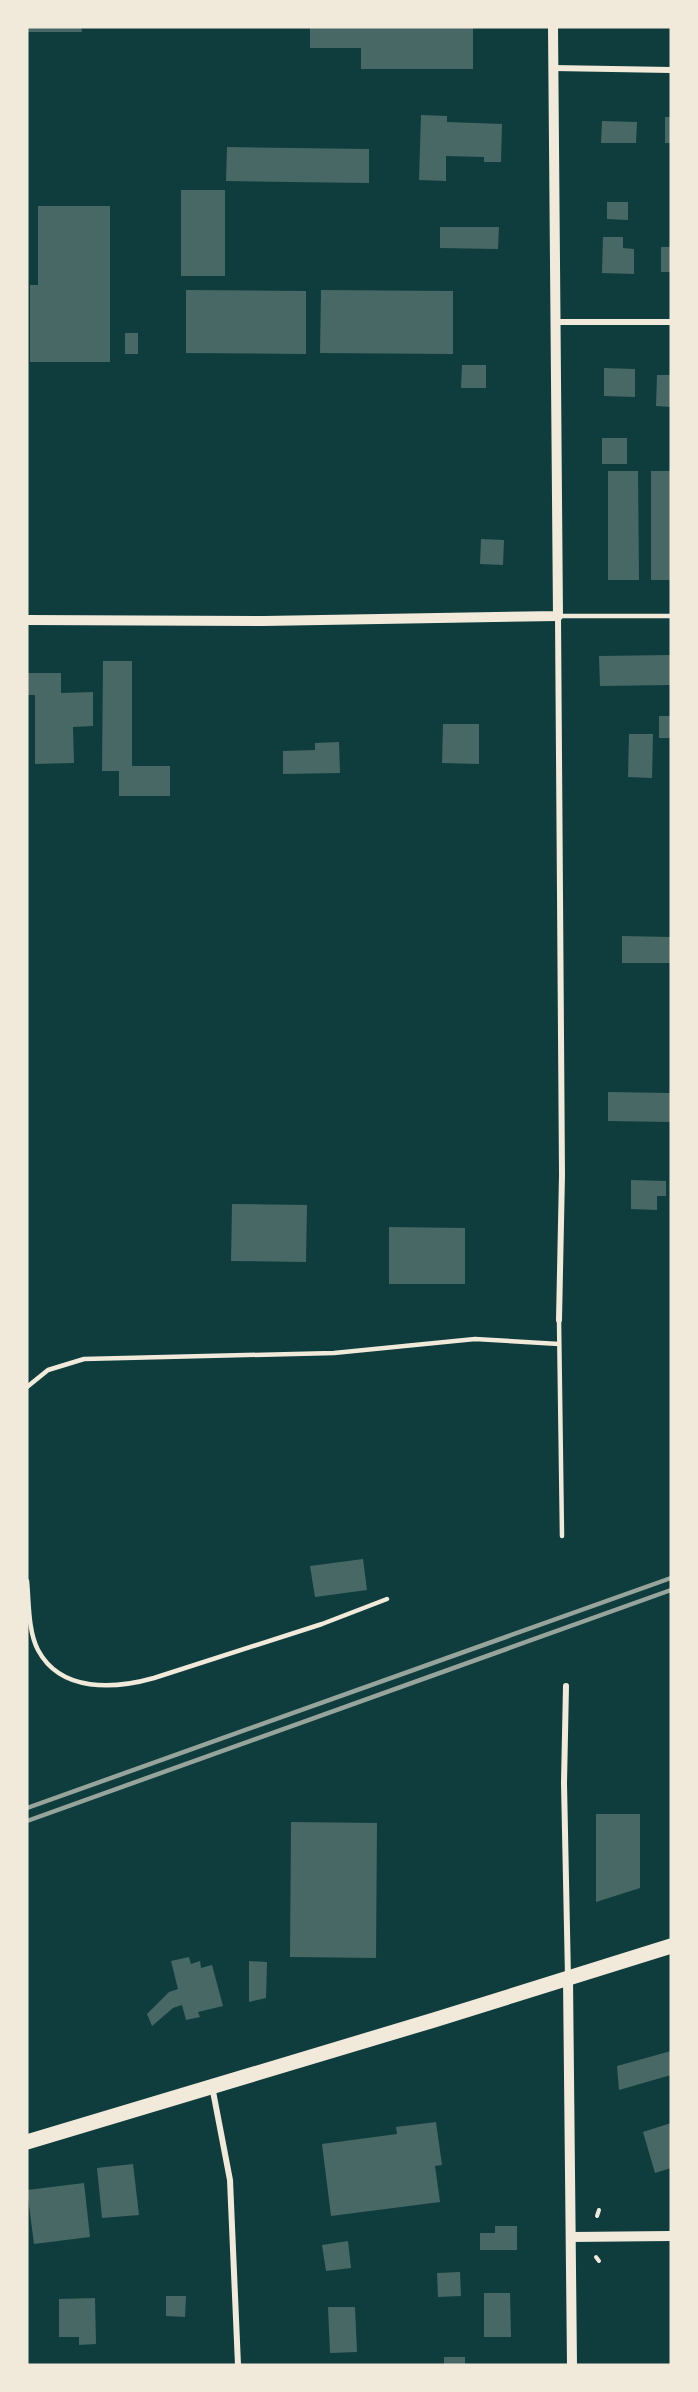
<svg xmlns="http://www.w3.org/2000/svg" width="698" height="2392" font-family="Signika,sans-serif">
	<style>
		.building { fill: #486865 }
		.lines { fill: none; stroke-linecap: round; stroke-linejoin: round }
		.path { stroke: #f1e9da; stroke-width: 4 }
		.service { stroke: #f1e9da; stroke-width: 4.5 }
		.minor { stroke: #f1e9da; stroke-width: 6 }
		.tertiary { stroke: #f1e9da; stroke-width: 10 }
		.primary { stroke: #f1e9da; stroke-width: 15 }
		.rail { stroke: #97a49c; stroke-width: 4.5 }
	</style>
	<rect width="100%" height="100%" fill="#0f3d3e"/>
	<path class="building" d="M27,27H81L82,32H27Z
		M310,27H473V69H361V48H310Z
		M421,115L447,116V122L502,124L501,162H484V157L446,156V181L419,180Z
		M665,117H671V143H665Z
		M602,121L637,122L636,143H601Z
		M227,147L369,149V183L226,181Z
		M181,190H225V276H181Z
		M607,202H628V220L607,219Z
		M38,206H110V362H30V285H38Z
		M440,227H499L498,249L440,248Z
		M603,237H623V248L634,249V274L602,273Z
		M661,247H671V272H661Z
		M186,290L306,291V354L186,353Z
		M321,290L453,291V354L320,353Z
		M125,333H138V354H125Z
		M462,365H486V388H461Z
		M604,368L635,369V397L604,396Z
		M657,375H671V407L656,406Z
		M602,438H627V464H602Z
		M608,471H638L639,580H608Z
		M651,471H671V580H651Z
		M481,539L504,540L503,565L480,564Z
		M671,655V685L600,686L599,656Z
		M103,661H132V766H170V796H119V771H102Z
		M27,673H61V693L93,692V726L73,727L74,763L35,764V695H27Z
		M659,716H671V738H659Z
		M443,724H479V764L442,763Z
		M629,734H653L652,778L628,777Z
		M339,742L340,773L283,774V751L315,750V743Z
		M622,936L671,937V963H622Z
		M608,1092L671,1093V1122L608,1121Z
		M631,1180L666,1181V1196H657V1210L631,1209Z
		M232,1204L307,1205L306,1262L231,1261Z
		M389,1227L465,1228V1284H389Z
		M363,1559L367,1590L315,1597L310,1566Z
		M596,1814H640V1888L596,1902Z
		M291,1822L377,1823L376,1958L290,1957Z
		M189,1957L191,1964L200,1961L201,1968L212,1965L223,2006L198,2012L200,2017L186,2020L182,2005L173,2008L152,2026L147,2014L169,1992L178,1989L171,1961Z
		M249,1961L267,1962L266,1998L249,2002Z
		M671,2051V2075L619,2090L617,2066Z
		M436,2122L442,2165L435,2166L440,2202L331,2216L322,2144L397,2134L396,2127Z
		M671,2123V2168L655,2173L643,2132Z
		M133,2164L139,2215L102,2218L97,2168Z
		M84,2183L90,2237L34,2244L27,2190Z
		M495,2226H517V2250H480V2233H495Z
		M348,2241L351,2268L326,2271L322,2245Z
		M460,2272L461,2296L438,2297L437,2273Z
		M484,2293H510L511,2337H484Z
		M166,2296H186L185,2317L166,2316Z
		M95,2298L96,2344L79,2345V2337H59V2299Z
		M328,2307H355L357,2352L330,2353Z
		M444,2357H465V2365H444Z"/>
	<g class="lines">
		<path class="path" d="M597,2216L599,2210
			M596,2257L599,2261"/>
		<path class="service" d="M560,616H671
			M559,1320L562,1536
			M27,1387L48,1370L84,1359L334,1353L475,1339L559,1344
			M27,1581C29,1602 28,1631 38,1650C61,1693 115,1689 154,1678L322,1624L387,1599"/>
		<path class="minor" d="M553,68L671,70
			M556,322H671
			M558,616L562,1175L559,1320
			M566,1686L564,1783L568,1978
			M212,2086L230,2180L238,2365"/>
		<path class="tertiary" d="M27,620L264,621L558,616L553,27
			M568,1979L572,2365
			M571,2237L671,2236"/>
		<path class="primary" d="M27,2142L434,2020L671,1946"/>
		<path class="rail" d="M27,1808L671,1578
			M27,1821L671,1590"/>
	</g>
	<rect width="698" height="2392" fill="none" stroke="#f1e9da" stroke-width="57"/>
</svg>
